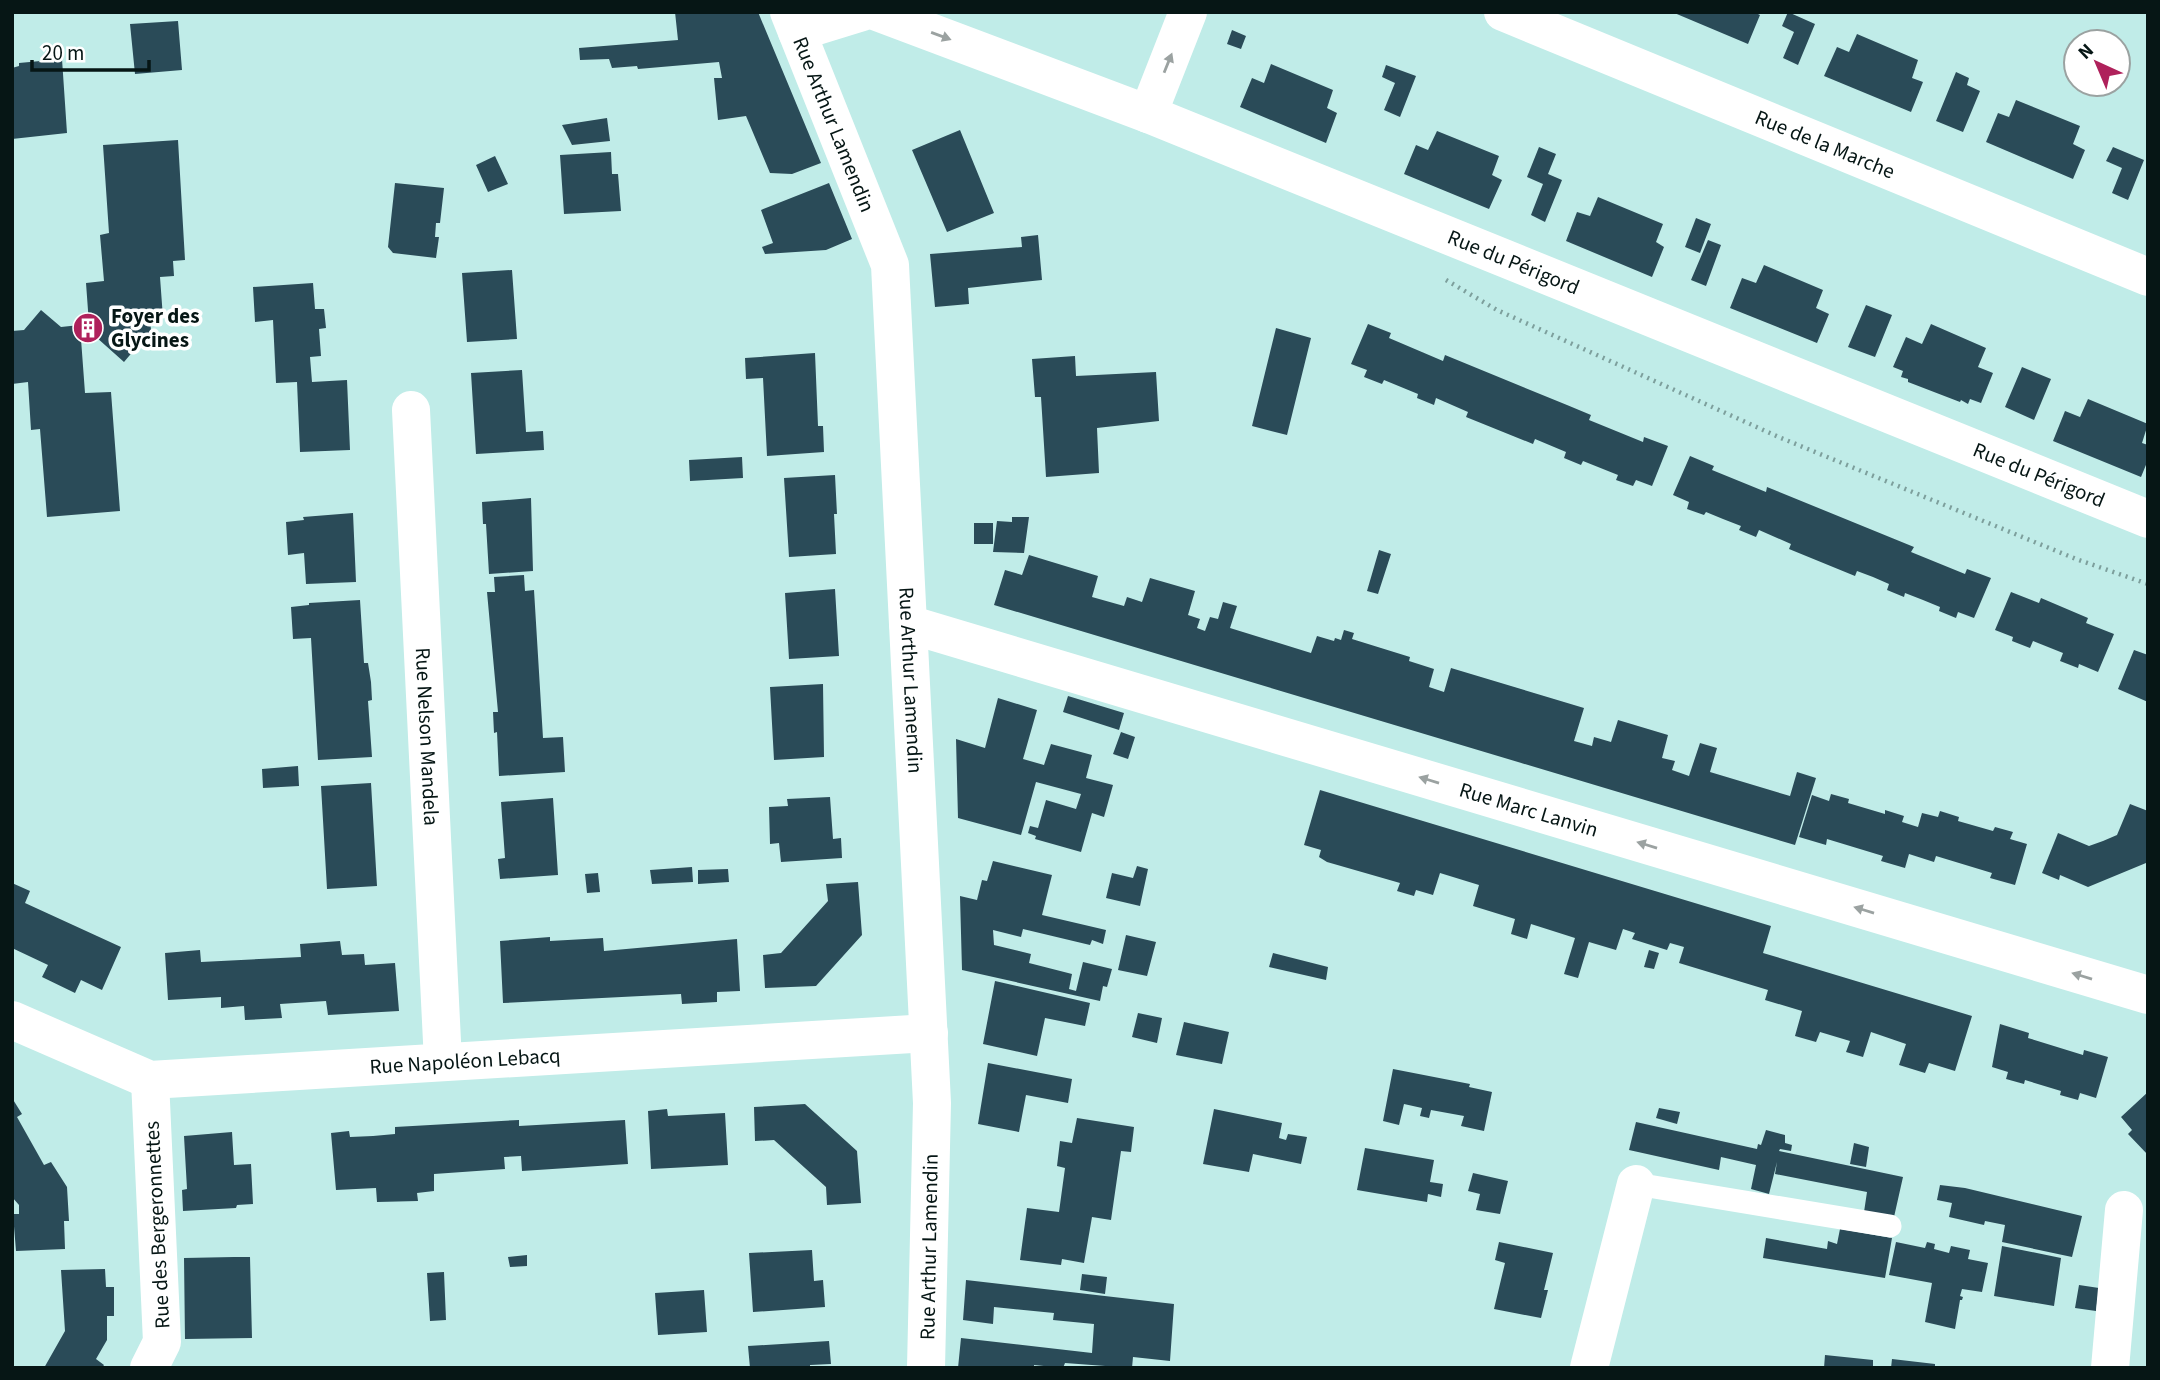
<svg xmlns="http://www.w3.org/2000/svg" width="2160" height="1380" font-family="'Source Sans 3',sans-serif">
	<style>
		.building { fill: #2a4b58 }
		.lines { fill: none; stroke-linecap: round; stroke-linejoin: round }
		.path { stroke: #7d9f9c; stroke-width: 4.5; stroke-dasharray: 2 5; stroke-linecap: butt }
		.lane { stroke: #fff; stroke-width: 23 }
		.street { stroke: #fff; stroke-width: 38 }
		.secondary { stroke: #fff; stroke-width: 38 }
		.oneway { fill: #9ba2a1 }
		.labels { text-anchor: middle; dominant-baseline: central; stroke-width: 7; stroke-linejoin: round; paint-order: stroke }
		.street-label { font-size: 21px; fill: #061615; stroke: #fff }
		.poi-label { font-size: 21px; font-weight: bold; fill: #061615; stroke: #fff; text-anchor: start }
	</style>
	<rect width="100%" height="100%" fill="#c0ece8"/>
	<path class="building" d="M675,12H758L821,163L792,174L770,173L746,116L718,120L714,78H722L719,62L638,69L637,66L612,68L609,59L580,60L579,48L678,40Z
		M1672,12H1754L1760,15L1748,44Z
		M1788,12L1815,24L1798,65L1783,58L1794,32L1782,26Z
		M178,21L182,70L135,74L130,24Z
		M1232,30L1246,36L1241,49L1227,44Z
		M1857,34L1918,60L1912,78L1923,82L1911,112L1824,76L1837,47L1849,52Z
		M62,59L67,133L12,139V68L19,66V63Z
		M1271,64L1333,90L1327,108L1337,113L1326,143L1240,107L1252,78L1264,83Z
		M1386,65L1416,76L1400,117L1384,110L1395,83L1382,77Z
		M1956,72L1969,78L1967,85L1980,91L1963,132L1936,121Z
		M2016,100L2080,126L2073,144L2085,150L2073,179L1986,142L1998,113L2009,117Z
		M607,118L610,141L572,145L562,125Z
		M960,130L994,213L947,232L912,150Z
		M1437,131L1499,156L1492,175L1502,180L1489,209L1404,174L1416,145L1428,150Z
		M178,140L185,260L173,261L174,276L160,277L163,318L150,320L151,330L124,362L96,337L81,339L85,393L111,392L120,511L47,517L40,429L31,430L28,382L12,384V331L24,330L41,310L61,327L89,324L86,283L104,281L100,235L109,233L103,145Z
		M1539,147L1556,154L1548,174L1562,180L1545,222L1531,215L1543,184L1527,177Z
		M2113,147L2144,160L2128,200L2112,193L2122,168L2106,161Z
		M611,152L612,174H618L621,211L564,214L560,155Z
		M495,156L508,184L488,192L476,165Z
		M395,183L444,188L440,223H436L435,237H439L436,258L393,253L388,247Z
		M829,183L852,239L826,250L765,254L762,247L773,243L761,210Z
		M1598,197L1663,224L1656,242L1664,247L1652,277L1566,241L1577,212L1590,216Z
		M1696,218L1711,224L1700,253L1685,247Z
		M1038,235L1042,280L968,288L969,304L935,307L930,254L1022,247L1021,237Z
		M1708,240L1721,245L1706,286L1691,280Z
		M1764,265L1823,290L1816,308L1829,314L1817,343L1730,308L1742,278L1756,283Z
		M512,270L517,339L467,342L462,273Z
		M313,283L315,309H324L326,328L319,329L321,356L310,357L312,382L347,380L350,450L300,452L297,382L276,383L273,320L255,322L253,287Z
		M1866,305L1892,315L1875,357L1848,347Z
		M1368,324L1391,333L1389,338L1443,361L1445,355L1567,405L1591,415L1589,420L1643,442L1644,437L1668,446L1652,486L1636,480L1633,486L1616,480L1618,475L1583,461L1581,465L1564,458L1566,452L1535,439L1533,444L1466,417L1468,412L1436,398L1434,405L1417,398L1418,394L1384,380L1382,384L1364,377L1367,370L1351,364Z
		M1931,324L1986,348L1978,367L1993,373L1981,403L1970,399L1968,404L1961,400L1960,402L1908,382V379L1901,377L1903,371L1893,367L1906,337L1922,344Z
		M1276,328L1311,338L1287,435L1252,426Z
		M815,353L818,426H823L824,452L767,456L763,378L746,379L745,358Z
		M1075,356L1076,376L1156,372L1159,421L1097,428L1099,473L1046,477L1041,397H1035L1032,359Z
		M2022,367L2051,379L2034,420L2005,407Z
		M522,370L526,432L543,431L544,450L476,454L471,373Z
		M2088,399L2148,424L2142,443L2148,445V460L2141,477L2053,441L2065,411L2080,417Z
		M1690,456L1714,466L1712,470L1766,492L1767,487L1914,547L1911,552L1965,574L1967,569L1991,578L1974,618L1958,612L1956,618L1939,611L1940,607L1923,600L1905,593L1904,597L1887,590L1889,584L1873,577L1857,571L1855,576L1789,549L1791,544L1759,530L1756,537L1739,530L1741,526L1723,519L1706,512L1704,515L1687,509L1689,502L1673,495Z
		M742,457L743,478L690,481L689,460Z
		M835,475L837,514H834L836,554L789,557L784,478Z
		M531,498L533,571L489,574L486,524H483L482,502Z
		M353,513L356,582L306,584L304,553L288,555L286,522L304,520L303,517Z
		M1012,517H1029L1024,553L993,552L997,521L1012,522Z
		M974,523H993V544H974Z
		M1379,550L1391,554L1378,594L1367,591Z
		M1029,555L1098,576L1092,597L1124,606L1127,597L1142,602L1150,578L1195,591L1188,615L1200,619L1197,628L1205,631L1210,617L1218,619L1223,602L1237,606L1230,628L1311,653L1317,636L1334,641L1335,638L1341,640L1344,630L1354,633L1352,639L1410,657L1409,661L1434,669L1429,687L1444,692L1451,668L1584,708L1574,741L1592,746L1594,737L1611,742L1618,720L1668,735L1662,758L1675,761L1672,770L1689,776L1700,743L1717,748L1710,772L1790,796L1797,772L1816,778L1795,845L994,605L1005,570L1022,575Z
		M524,575L525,591L534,590L543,738L563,737L565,772L499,776L497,732L494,733L493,712H498L487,592H495L494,577Z
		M835,589L839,656L789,659L785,593Z
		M2011,592L2039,603L2041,598L2088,618L2086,623L2114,634L2098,672L2079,664L2078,668L2060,661L2063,653L2033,641L2030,648L2012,641L2013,637L1995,630Z
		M360,600L364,663H368L371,682L372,700L368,701L372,757L318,760L311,638L293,639L291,607L309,605V603Z
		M2134,650L2148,655V702L2118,689Z
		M823,684L824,757L774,760L770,687Z
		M1068,696L1124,713L1119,730L1063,712Z
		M998,698L1037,710L1023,759L1044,765L1051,744L1092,755L1086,778L1113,785L1104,817L1092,813L1081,852L1035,839L1036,836L1028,833L1030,826L1038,828L1046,800L1076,809L1081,794L1036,782L1021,835L958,818L956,739L985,748Z
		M1121,732L1135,737L1128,759L1113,754Z
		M298,766L299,786L263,788L262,769Z
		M371,783L377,886L327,889L321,786Z
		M1320,790L1771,926L1763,953L1972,1016L1955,1071L1929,1063L1925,1073L1899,1065L1906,1044L1871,1032L1863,1057L1846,1052L1850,1041L1820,1032L1816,1042L1795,1036L1802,1011L1765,1000L1768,990L1679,963L1684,947L1670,943L1667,950L1651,945L1632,939L1635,933L1623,929L1616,950L1589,942L1578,978L1564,974L1575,938L1531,924L1527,939L1511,934L1515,919L1473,906L1479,885L1440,873L1433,895L1416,890L1414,896L1397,891L1400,883L1327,862L1319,857L1321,850L1304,845Z
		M1831,794L1849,799L1848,803L1885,814V810L1904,816L1902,822L1918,827L1922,813L1938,817L1940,811L1959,817L1958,821L1993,831L1995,827L2013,832L2010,839L2027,844L2015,885L1990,878L1992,873L1936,856L1934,862L1909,854L1905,868L1881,861L1883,856L1827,839L1826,845L1799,837L1812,795L1829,801Z
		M830,797L833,839L841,838L842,858L781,862L779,843L770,844L769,807L788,806L787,799Z
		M553,798L558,875L500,879L498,859L505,858L501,802Z
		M2130,804L2148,811L2146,863L2088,887L2060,875L2059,880L2042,873L2058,833L2089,846L2103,841L2117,835Z
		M993,861L1052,875L1042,915L1106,930L1103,944L1092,940L1090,945L1023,929L1021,937L993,930L994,945L1031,954L1029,963L1072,974L1069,989L1076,991L1083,962L1112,969L1107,987L1103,986L1100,1001L962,970L960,896L977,900L982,880L987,881Z
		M1137,866L1148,869L1140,906L1106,898L1112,873L1133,878Z
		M692,867L693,882L652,884L650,870Z
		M728,869L729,882L698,884V870Z
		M598,873L600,892L587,893L585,874Z
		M858,882L862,935L816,986L765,988L763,955L781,953L828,901L826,884Z
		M12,883L30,891L25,903L121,947L102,990L81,980L75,993L42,977L48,965L12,948Z
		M1126,935L1156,942L1147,976L1118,970Z
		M550,937V941L603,938L604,951L737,939L740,991L717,992V1002L682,1004L681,994L503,1003L500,941Z
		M340,941L342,955L364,954L365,965L395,963L399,1011L328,1015L326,1001L280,1004L282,1018L245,1020L244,1006L221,1008V997L168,1000L165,953L200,950L201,962L301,957L300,944Z
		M1649,950L1659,953L1654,969L1644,967Z
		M1273,953L1328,967L1326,980L1269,967Z
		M995,981L1090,1003L1085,1026L1045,1018L1037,1056L983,1044Z
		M1138,1013L1162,1018L1157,1043L1132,1037Z
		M1184,1022L1229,1032L1222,1064L1176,1055Z
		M2000,1024L2029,1033L2028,1038L2083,1055L2084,1050L2108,1057L2096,1098L2080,1093L2078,1100L2060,1095L2061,1091L2025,1080L2024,1084L2006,1079L2008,1072L1992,1067Z
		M988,1063L1072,1079L1068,1103L1026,1095L1019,1132L978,1124Z
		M1393,1069L1470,1084L1469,1087L1492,1092L1484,1131L1461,1126L1464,1116L1431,1110L1429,1118L1420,1116L1422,1108L1404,1104L1399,1125L1383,1121Z
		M2148,1092V1155L2128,1134L2132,1130L2121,1117Z
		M12,1098L22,1114L17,1117L44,1165L51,1162L67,1187L69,1221H64L65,1249L16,1251L13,1214H19V1205L12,1197Z
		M805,1104L857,1151L861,1203L827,1205L826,1187L774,1140L755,1141L754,1107Z
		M1659,1108L1680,1112L1677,1124L1656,1118Z
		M667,1109L668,1116L725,1113L728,1165L651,1169L648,1111Z
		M1214,1109L1282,1123L1279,1138L1286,1140L1288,1134L1307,1137L1301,1164L1253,1154L1249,1172L1203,1164Z
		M1077,1118L1134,1127L1131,1152L1121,1151L1111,1220L1092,1217L1084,1263L1062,1259L1061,1265L1020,1260L1027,1208L1059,1212L1065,1168L1057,1166L1060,1141L1072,1143Z
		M519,1120V1126L625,1120L628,1164L522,1171L521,1156L504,1157L505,1169L434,1174V1191L417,1193L418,1201L377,1202L376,1188L336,1190L331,1133L349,1131L350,1137L373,1136L395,1134V1127Z
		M1636,1122L1757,1149L1758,1144L1761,1145L1766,1130L1785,1135V1143L1792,1145L1791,1151L1780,1149L1779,1151L1903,1177L1894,1217L1864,1212L1867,1192L1775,1174L1777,1162L1769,1194L1751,1189L1756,1165L1721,1157L1719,1170L1629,1150Z
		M232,1132L234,1165L251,1164L253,1204L237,1205L236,1208L183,1211L182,1190L187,1189L184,1136Z
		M1854,1143L1869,1147L1866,1167L1850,1164Z
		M1365,1148L1434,1160L1430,1182L1443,1184L1441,1197L1428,1194L1427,1202L1357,1190Z
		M1473,1173L1508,1181L1500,1214L1476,1210L1480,1194L1468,1191Z
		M1940,1185L1965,1188L2082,1216L2072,1257L2002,1242L2005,1225L1985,1221L1984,1225L1949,1217L1952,1203L1937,1200Z
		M1840,1229L1892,1238L1885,1278L1763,1258L1766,1238L1827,1249L1828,1241L1837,1244Z
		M1499,1242L1553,1253L1544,1290H1548L1541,1318L1494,1309L1505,1263L1495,1260Z
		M1896,1242L1925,1248L1927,1242L1935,1244L1934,1249L1949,1253L1951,1246L1970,1250L1968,1259L1988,1263L1982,1292L1962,1289L1960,1296L1963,1297L1962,1300H1960L1955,1329L1925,1322L1932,1283L1889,1275Z
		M2002,1246L2061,1258L2054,1306L1994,1296Z
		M812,1250L814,1281L823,1280L825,1307L753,1312L749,1253Z
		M527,1255V1266L510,1267L508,1257Z
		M234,1257H250L252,1338L185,1339L184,1258Z
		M105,1269L106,1287H114V1316H107V1340L96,1359L104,1365L102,1368H44L65,1331L61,1270Z
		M444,1272L446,1320L430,1321L427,1273Z
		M1082,1274L1107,1277L1105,1294L1080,1290Z
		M966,1280L1174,1304L1170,1361L1133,1357L1132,1368L1065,1363L1063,1368L1034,1365V1368H958L961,1338L1092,1353L1094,1324L1053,1320L1054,1313L994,1307L993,1324L963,1320Z
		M2079,1285L2099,1288L2096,1311L2075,1308Z
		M704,1290L707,1332L658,1335L655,1293Z
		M829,1341L831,1364L810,1365V1368H750L748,1346Z
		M1825,1355L1873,1360V1368H1824Z
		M1892,1359L1935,1364V1368H1891Z"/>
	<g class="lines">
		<path class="path" d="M1446,280L1497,310L1781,438L2076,559L2148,584"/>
		<path class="lane" d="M1636,1184L1890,1226"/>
		<g class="street">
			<path id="s1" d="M877,12L1148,114L2148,519"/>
			<path id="s2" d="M1503,12L2148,277"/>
			<path d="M797,32L862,12"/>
			<path d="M1148,114L1188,12"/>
			<path id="s3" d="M411,410L443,1062"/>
			<path id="s4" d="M908,624L2148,995"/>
			<path id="s5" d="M12,1020L150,1080L929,1033"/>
			<path d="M149,1368L162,1342L150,1080"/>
			<path d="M1589,1368L1636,1184"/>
			<path d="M2110,1368L2124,1210"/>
		</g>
		<path class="secondary" id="s6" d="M789,12L890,265L932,1103L926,1368"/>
	</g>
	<defs><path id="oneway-solid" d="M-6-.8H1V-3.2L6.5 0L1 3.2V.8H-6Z" transform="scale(1.75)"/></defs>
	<g class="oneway">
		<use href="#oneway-solid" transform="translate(941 36) rotate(20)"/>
		<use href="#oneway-solid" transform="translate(1168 63) rotate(-68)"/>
		<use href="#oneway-solid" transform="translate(1429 780) rotate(-163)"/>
		<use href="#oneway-solid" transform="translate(1647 845) rotate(-163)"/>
		<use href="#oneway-solid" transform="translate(1864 910) rotate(-163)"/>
		<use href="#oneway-solid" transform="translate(2082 976) rotate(-163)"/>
	</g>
	<defs>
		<g id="building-disc" transform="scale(1.575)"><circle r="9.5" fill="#af215b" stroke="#fff"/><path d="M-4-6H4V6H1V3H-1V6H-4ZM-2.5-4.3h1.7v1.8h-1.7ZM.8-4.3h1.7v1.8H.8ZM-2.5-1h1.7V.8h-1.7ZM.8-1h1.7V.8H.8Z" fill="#fff"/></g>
	</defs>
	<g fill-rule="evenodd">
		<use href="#building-disc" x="88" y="328"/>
	</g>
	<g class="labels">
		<g class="street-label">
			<text stroke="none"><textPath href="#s6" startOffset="121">Rue Arthur Lamendin</textPath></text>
			<text stroke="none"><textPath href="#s2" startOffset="348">Rue de la Marche</textPath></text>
			<text stroke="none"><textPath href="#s1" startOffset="684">Rue du Périgord</textPath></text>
			<text stroke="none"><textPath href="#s1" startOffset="1251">Rue du Périgord</textPath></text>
			<text stroke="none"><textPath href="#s6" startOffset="688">Rue Arthur Lamendin</textPath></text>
			<text stroke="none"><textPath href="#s3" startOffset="327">Rue Nelson Mandela</textPath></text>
			<text stroke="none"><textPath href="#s4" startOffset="648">Rue Marc Lanvin</textPath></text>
			<text stroke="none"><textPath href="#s5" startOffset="466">Rue Napoléon Lebacq</textPath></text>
			<text transform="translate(157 1225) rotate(-93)">Rue des Bergeronnettes</text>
			<text transform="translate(929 1247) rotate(-89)">Rue Arthur Lamendin</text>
		</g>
		<g class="poi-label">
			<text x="111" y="316">Foyer des<tspan x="111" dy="24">Glycines</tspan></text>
		</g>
	</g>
	<rect width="2160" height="1380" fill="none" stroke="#061615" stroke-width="28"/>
	<g transform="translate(2097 63) rotate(316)"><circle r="33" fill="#ffffff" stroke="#9ba2a1" stroke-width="2"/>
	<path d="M0-5L12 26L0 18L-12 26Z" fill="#af215b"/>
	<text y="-10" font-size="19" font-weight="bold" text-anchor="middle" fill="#061615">N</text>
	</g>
	<path d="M32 60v10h117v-10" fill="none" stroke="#061615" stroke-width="3.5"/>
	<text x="42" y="60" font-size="21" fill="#061615" stroke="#ffffff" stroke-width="5" paint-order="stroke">20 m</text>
</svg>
